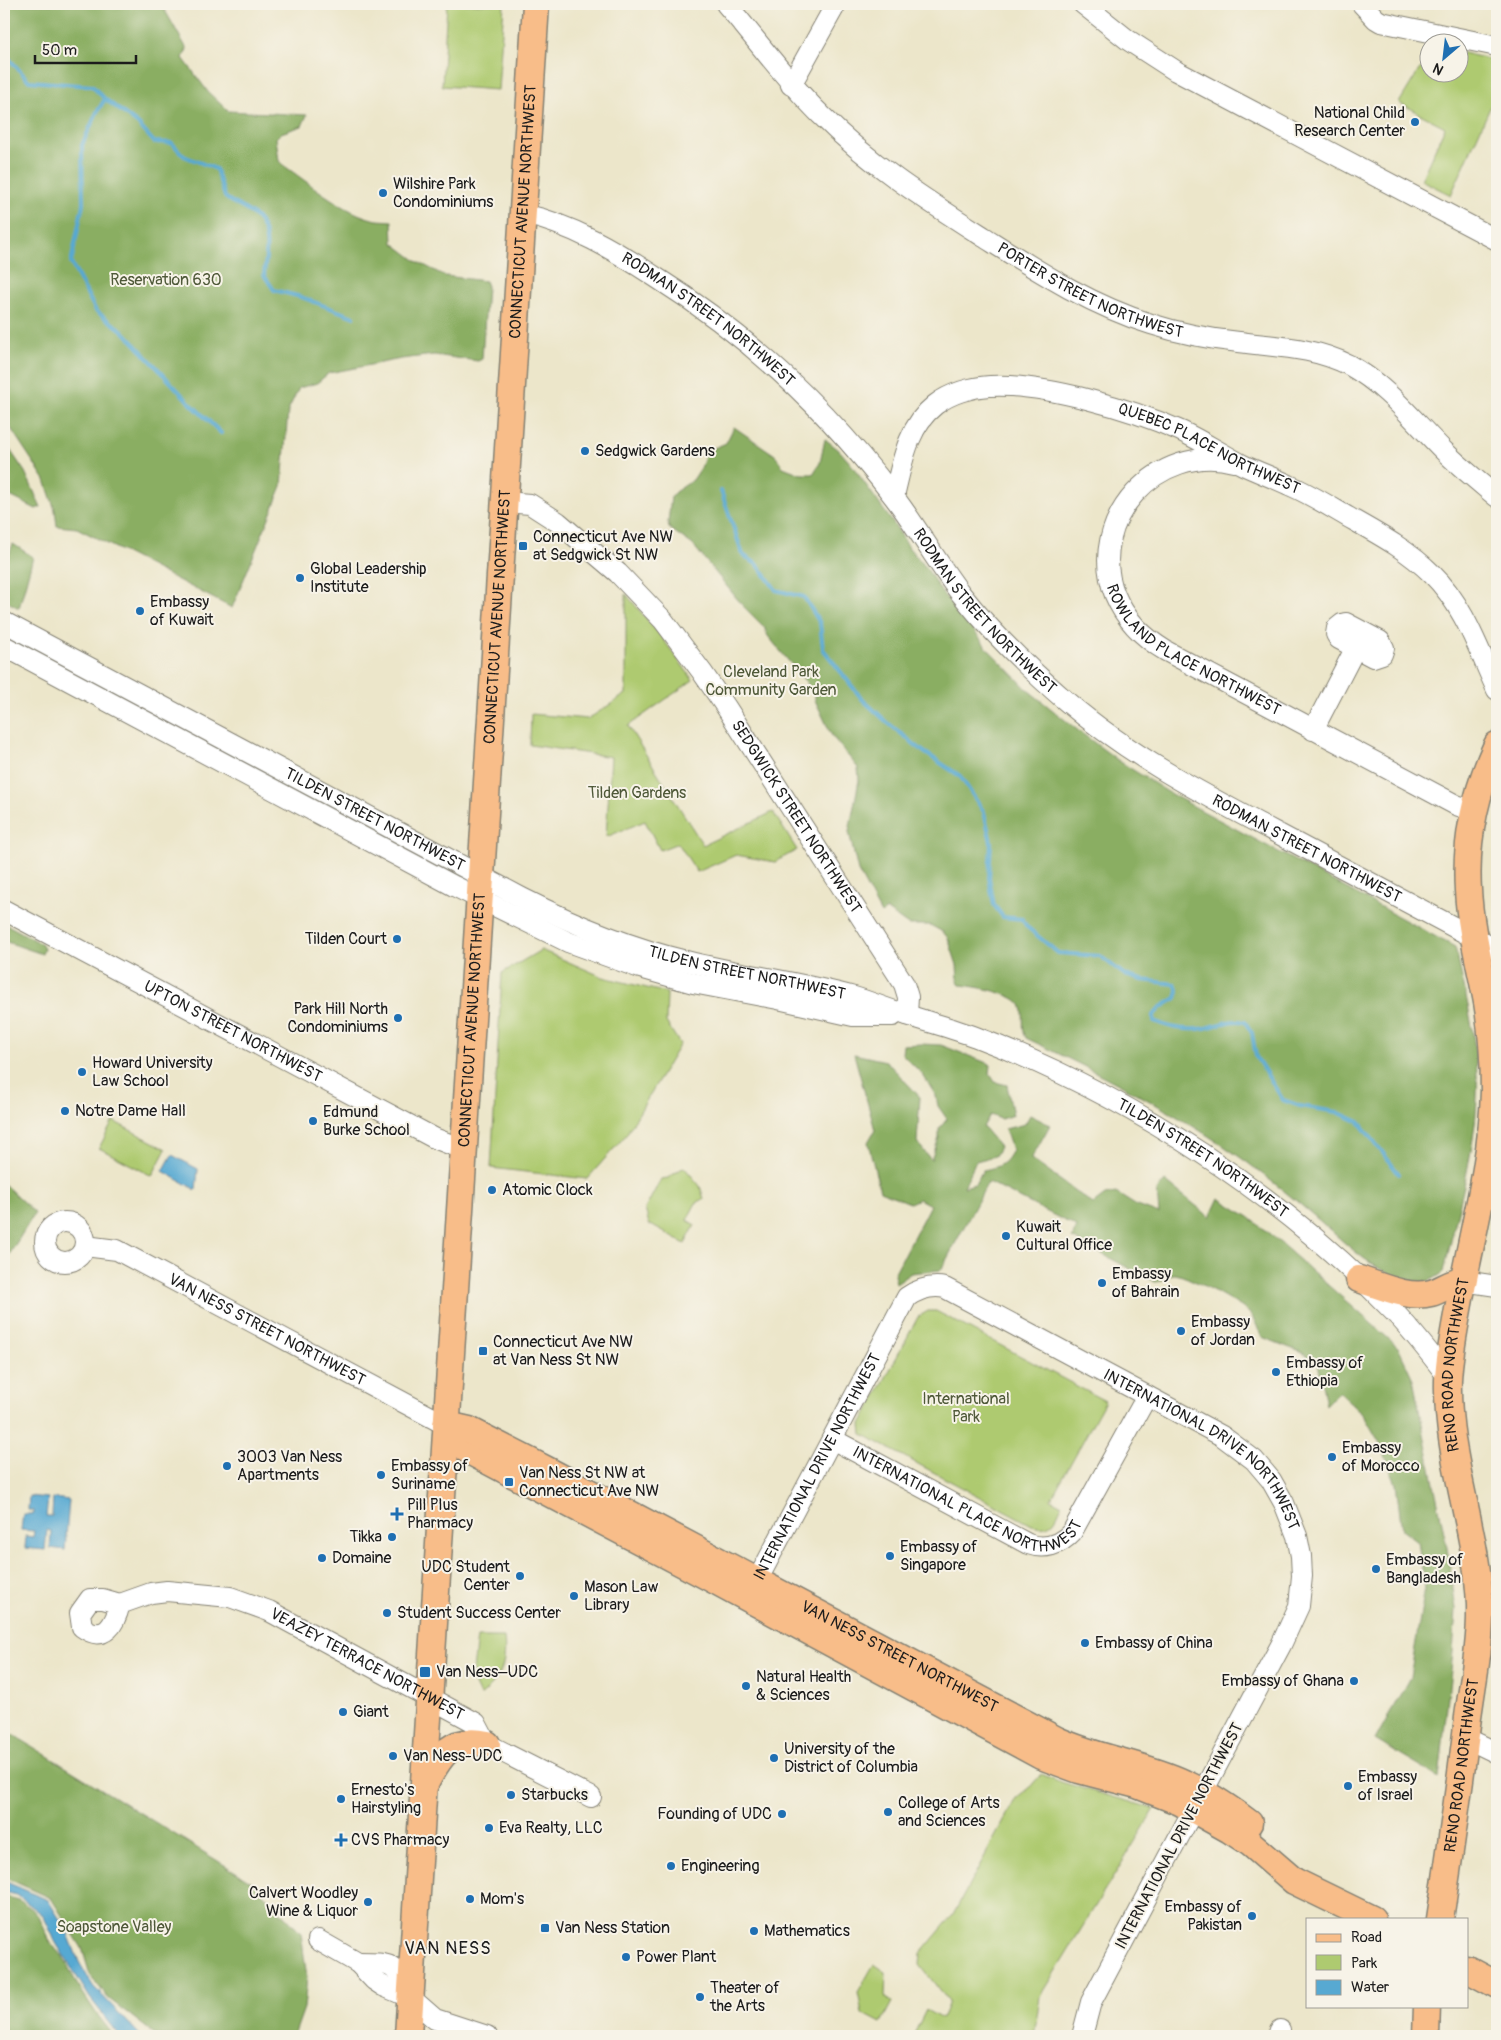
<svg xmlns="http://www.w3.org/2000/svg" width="1501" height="2040" font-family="Pangolin,sans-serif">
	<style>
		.green { fill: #aeca70; stroke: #657346 }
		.forest { fill: #8aae62; stroke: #53653f }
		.water { fill: #57a9d2; stroke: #3a6277 }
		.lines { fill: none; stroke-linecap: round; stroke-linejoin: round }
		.stream { stroke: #57a9d2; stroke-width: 4 }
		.minor-casing { stroke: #848173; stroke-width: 22 }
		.major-casing { stroke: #848173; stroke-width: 29 }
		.minor { stroke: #fff; stroke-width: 20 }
		.major { stroke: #f8bd89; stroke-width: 26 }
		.poi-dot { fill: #1f6fb2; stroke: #f7f3e8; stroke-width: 2 }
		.labels { text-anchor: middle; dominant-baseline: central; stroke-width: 4; stroke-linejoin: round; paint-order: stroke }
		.poi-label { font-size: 16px; fill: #1c1c1c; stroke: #f7f3e8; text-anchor: start }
		.street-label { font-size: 16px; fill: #1c1c1c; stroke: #f7f3e8 }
		.park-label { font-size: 16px; fill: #4f5939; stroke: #f7f3e8 }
		.neighbourhood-label { font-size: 18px; letter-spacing: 1px; fill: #1c1c1c; stroke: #f7f3e8 }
	</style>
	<rect width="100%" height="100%" fill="#f7f3e8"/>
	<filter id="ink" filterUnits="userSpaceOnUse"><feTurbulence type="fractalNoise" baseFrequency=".02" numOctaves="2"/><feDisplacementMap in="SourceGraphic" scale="10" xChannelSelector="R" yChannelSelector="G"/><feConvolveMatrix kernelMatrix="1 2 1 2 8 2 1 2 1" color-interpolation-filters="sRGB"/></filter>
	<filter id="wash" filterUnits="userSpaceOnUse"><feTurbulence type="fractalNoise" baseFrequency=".0096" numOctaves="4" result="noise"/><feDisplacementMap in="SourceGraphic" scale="20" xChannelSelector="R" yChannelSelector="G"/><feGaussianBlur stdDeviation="1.12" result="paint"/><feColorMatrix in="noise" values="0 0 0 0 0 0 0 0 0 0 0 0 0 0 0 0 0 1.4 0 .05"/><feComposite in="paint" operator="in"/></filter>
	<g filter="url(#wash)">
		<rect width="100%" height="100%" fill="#ece6ca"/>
		<path class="green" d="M447,4H504L498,90L442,86Z
			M1459,52L1497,61V92L1451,195L1421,180L1445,127L1399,103L1419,70L1428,61V72H1458Z
			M626,594L663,639L693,680L628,726L703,845L773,812L797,850L775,862L736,855L697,872L678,843L660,850L645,821L606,837L611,757L530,745L531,714L588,719L626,694Z
			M541,950L603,977L667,993L666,1022L680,1044L626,1135L587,1179L491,1168L502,973Z
			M113,1121L166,1149L152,1176L99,1148Z
			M684,1167L700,1186L704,1199L696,1203L687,1220L695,1225L685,1244L649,1224L645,1209L661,1179L668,1178Z
			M928,1311H936L1105,1401L1051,1499L1062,1505C1055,1521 1052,1530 1032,1525L862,1434L861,1424L918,1317Z
			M477,1637H504C507,1664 501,1680 480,1696L472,1678Z
			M1041,1774L1061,1782L1155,1809L1040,1996L1034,2036H913L926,2010L942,2019L949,2002L920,1965L921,1953L953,1915L1016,1798L1031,1786Z
			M874,1964L886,1972L885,1997L892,2002L881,2023L862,2013L858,1992Z"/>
		<path class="forest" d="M4,4H156L163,7L187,49L183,58L208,92L228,111L307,115L302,126L281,133L276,138L279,161L283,165C306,181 343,211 369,218C376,221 384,220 392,221L393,243L418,262L445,276L485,281L487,286L482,359L478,361L434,355L401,359L329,373L317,383L299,388L288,410L282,486L232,608L77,528L57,526L55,510L45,480L4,418Z
			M734,427L775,455L783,467L801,474H813L820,463L825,439L839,450L851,464L898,530L909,548L927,569L942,593L967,621L987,648L1029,691L1080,732L1119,761L1171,794L1455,947C1466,995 1479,1047 1477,1097C1475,1154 1456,1215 1444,1272C1428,1284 1418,1285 1399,1278C1365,1265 1340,1238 1313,1215C1292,1197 1270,1180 1248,1163C1179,1113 1103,1075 1026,1038C1021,1028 1025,1018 1022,1007C1018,993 973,986 960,985L958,981L957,965L948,938L943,932L930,925H908L887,910L881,914L858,871L849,832L859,780L858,768L832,736L815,700V693L768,636L764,627L743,606L693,545L669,528L668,522L671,497L675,492L693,480L701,468L707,451L726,443Z
			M4,441L25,472L41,507L36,509L4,493Z
			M13,544L33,557L19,608L4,600V562H6Z
			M4,923L42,944L44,949L42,954L4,941Z
			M921,1044L941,1045L987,1063L991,1065L990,1074L995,1082L1007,1085L1013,1115L1001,1119L990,1115L983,1127L1000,1147L995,1156L976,1161L964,1187L975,1184L983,1170C1000,1167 1005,1164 1012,1150L1005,1129L1025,1124L1030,1115L1050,1125L1031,1159L1093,1204L1105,1195L1116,1193L1135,1205L1159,1214L1157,1190L1165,1181L1210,1217L1219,1198L1249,1217L1277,1240L1398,1347L1413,1379L1447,1548L1456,1609L1453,1652L1439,1778L1375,1740L1410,1677L1425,1588L1418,1542L1402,1530L1396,1484L1381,1445L1363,1414L1339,1392L1326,1405L1318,1363L1303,1353L1262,1337C1258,1330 1255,1319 1249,1313C1242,1305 1182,1272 1173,1274C1166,1276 1163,1282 1155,1282L1072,1238L1077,1227L988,1182L941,1270L911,1273L896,1283L894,1274L930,1205L919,1199L910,1203L880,1191L868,1142L875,1130L854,1054L886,1061L920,1097L917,1142L931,1160L939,1138V1129L947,1119L938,1106L936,1096L923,1075L902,1054L903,1045Z
			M4,1184L35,1213L4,1263Z
			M4,1729L252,1882L301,1933L307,1978L304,2008L294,2036H157L108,1998L90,1975L82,1948L51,1898L4,1877Z
			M4,1896L19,1900L32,1909L39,1917L52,1946L62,1955L77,1984L96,2013L114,2036H4Z"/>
		<path class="water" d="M172,1155L198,1169L196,1190L163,1171Z
			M29,1496L48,1498L46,1516H52L53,1498L69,1500L65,1550L50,1548L51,1531L47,1530L45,1550L25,1548L26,1536L33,1537L34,1531L21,1530L23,1514H34V1511L28,1510Z
			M4,1881L48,1900L67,1931L79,1962L93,1986L141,2036H120L90,1998L56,1943L43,1915L17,1895L4,1892Z"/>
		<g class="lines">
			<path class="stream" d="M4,53L29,81L92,86L105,99L138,124L154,142L172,143L184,156L216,169L225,197C234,205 248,209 256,217C271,232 266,256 264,275L274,290L301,297L354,317
				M105,99L97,112L82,145L83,204L71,263L96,311L123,331L188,401L221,433
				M721,491L743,555L758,565L776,590L804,597L820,623L823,649L862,699L888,723L924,752L960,776L984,812L991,842L989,878L994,905L1003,917L1022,919L1027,927L1058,953L1100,956L1125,975L1142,980L1175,984L1178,991L1176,998L1161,1007L1154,1015V1021C1167,1027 1184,1030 1198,1029C1215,1028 1228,1018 1245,1022L1252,1033L1256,1057L1283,1100L1300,1106L1337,1112L1359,1122L1399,1174"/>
		</g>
	</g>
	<g filter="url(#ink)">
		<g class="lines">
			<g class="minor-casing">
				<g id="minor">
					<path id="s1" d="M726,4C758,41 786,81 821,115C869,164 926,200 984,237C1038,271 1090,305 1151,324C1179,333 1209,339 1239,342C1277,347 1314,347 1349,365C1387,386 1413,420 1443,450C1460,467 1479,482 1497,497"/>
					<path d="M1083,4L1128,40L1176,71L1497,240"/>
					<path d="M1362,4L1376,19L1381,22L1497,46"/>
					<path d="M791,85L836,4"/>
					<path id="s2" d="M523,214C571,224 616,251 657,278C749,336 828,410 894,497C918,528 937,563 961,594C992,633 1028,668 1066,701C1130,756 1203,794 1277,833C1350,872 1424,911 1497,950"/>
					<path id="s3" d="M1234,462C1158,442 1085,521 1115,595C1125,619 1144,638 1166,651L1456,805L1474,811"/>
					<path id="s4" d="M894,496C902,464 907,427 935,405C950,393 972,387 990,386C1043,383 1132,409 1181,431C1202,441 1222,454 1243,465C1258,472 1274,478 1289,485C1310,494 1329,506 1348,517C1378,534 1408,550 1432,574C1464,605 1479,651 1497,690"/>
					<path id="s5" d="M505,502L530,504L558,522L618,573L663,620L702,672L726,707L904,984L908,997L907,1015"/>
					<path id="s6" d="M4,622L522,898C575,925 628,947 686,961C742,975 799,982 854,997C871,1002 887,1009 904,1014C928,1022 952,1028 976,1037C1131,1096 1282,1195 1397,1315C1416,1335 1432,1356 1448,1377"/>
					<path d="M1346,623L1380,641L1384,648L1382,654L1373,657L1339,639L1336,634L1337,628L1342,624Z"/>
					<path d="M4,646L454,886L568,942L640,968L693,983L778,999L853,1016H893"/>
					<path d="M1313,730L1355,649"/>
					<path id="s7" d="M4,910L434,1138L452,1145L464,1146"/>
					<circle cx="65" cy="1242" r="20"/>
					<path id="s8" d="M85,1246L117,1250L446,1425"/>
					<path d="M1463,1281L1497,1286"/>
					<path id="s9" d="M832,1439L1028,1544C1045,1550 1060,1545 1072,1532L1147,1396"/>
					<path id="s10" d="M750,1594L907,1297C919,1289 931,1285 945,1288L1222,1436L1254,1460L1271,1480L1284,1503L1297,1536L1301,1556L1302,1576L1299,1606L1281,1645L1091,2002L1082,2036"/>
					<path id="s11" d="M120,1604L103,1599H90L80,1613L82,1627C105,1644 115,1624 120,1604L151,1593L167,1591L230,1597L269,1611L476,1723L487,1744L591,1797"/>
					<path d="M1466,1738L1497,1753"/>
					<path d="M318,1940L358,1963L374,1980L383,1986L411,1998L435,2019L487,2036"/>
					<path d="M358,1963C398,1963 393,1964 411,1998"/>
					<path d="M1278,2036L1280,2030"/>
				</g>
			</g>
			<g class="major-casing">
				<g id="major">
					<path d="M1359,1279C1381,1286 1408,1299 1431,1293C1442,1290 1451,1282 1463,1281"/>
					<path d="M446,1425L469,1451L712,1579L1041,1756L1079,1770L1137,1785L1180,1802L1230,1830L1250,1843L1294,1881L1372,1919"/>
					<path id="s12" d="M447,1425L469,1430L547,1470L1057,1740C1099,1759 1143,1764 1184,1783C1207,1793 1229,1808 1249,1823"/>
					<path d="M425,1784C440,1755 451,1736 487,1744"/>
					<path id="s13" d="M1440,1919C1450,1852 1460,1785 1468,1717C1473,1680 1481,1642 1480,1605C1477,1529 1446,1457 1448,1380C1449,1358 1453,1337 1457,1315C1470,1240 1492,1167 1494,1091C1494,1061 1492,1032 1487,1002C1480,965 1470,928 1468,890C1465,840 1476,790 1497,745"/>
					<path d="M1467,1969L1497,1985"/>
					<path id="s14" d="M408,2036L536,4"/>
					<path d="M1426,2036L1427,2006"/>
				</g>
			</g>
			<use href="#minor" class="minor"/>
			<use href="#major" class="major"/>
		</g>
	</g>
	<g class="poi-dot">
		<circle cx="1415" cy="122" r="5"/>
		<circle cx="383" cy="193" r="5"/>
		<circle cx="585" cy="451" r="5"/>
		<rect x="518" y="541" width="10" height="10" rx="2.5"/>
		<circle cx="300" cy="578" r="5"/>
		<circle cx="140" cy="611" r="5"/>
		<circle cx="397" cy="939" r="5"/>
		<circle cx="398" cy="1018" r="5"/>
		<circle cx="82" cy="1072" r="5"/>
		<circle cx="65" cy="1111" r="5"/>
		<circle cx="313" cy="1121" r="5"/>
		<circle cx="492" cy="1190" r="5"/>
		<circle cx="1006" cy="1236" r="5"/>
		<circle cx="1102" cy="1283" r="5"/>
		<circle cx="1181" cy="1331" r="5"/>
		<rect x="478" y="1346" width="10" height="10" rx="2.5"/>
		<circle cx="1276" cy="1372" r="5"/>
		<circle cx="1332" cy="1457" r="5"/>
		<circle cx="227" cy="1466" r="5"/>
		<circle cx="381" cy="1475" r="5"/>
		<rect x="504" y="1477" width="10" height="10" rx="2.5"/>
		<path d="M394.5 1506.5h5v5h5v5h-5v5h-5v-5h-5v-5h5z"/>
		<circle cx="392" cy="1537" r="5"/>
		<circle cx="890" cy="1556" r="5"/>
		<circle cx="322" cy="1558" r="5"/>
		<circle cx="1376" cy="1569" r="5"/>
		<circle cx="520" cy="1576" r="5"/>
		<circle cx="574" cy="1596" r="5"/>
		<circle cx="387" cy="1613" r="5"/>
		<circle cx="1085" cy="1643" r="5"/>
		<rect x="419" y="1666" width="12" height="12" rx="2.5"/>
		<circle cx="1354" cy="1681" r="5"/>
		<circle cx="746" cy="1686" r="5"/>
		<circle cx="343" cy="1712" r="5"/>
		<circle cx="393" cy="1756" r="5"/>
		<circle cx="774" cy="1758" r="5"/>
		<circle cx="1348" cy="1786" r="5"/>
		<circle cx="511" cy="1795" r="5"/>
		<circle cx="341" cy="1799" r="5"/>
		<circle cx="888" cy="1812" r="5"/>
		<circle cx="782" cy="1814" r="5"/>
		<circle cx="489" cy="1828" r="5"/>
		<path d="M338.5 1832.5h5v5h5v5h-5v5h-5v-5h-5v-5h5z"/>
		<circle cx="671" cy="1866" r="5"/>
		<circle cx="470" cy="1899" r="5"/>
		<circle cx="368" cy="1902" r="5"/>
		<circle cx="1252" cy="1916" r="5"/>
		<rect x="540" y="1923" width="10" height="10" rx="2.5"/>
		<circle cx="754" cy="1931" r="5"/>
		<circle cx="626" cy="1957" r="5"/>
		<circle cx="700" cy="1997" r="5"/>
	</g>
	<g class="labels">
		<g class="poi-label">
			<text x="1405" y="113" text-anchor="end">National Child<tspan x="1405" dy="18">Research Center</tspan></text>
			<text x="393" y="184">Wilshire Park<tspan x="393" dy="18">Condominiums</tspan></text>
			<text x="595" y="451">Sedgwick Gardens</text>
			<text x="533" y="537">Connecticut Ave NW<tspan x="533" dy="18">at Sedgwick St NW</tspan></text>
			<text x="310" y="569">Global Leadership<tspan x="310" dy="18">Institute</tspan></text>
			<text x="150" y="602">Embassy<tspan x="150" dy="18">of Kuwait</tspan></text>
			<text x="387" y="939" text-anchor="end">Tilden Court</text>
			<text x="388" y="1009" text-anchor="end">Park Hill North<tspan x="388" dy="18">Condominiums</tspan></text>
			<text x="92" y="1063">Howard University<tspan x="92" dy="18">Law School</tspan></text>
			<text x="75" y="1111">Notre Dame Hall</text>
			<text x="323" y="1112">Edmund<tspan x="323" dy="18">Burke School</tspan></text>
			<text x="502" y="1190">Atomic Clock</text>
			<text x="1016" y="1227">Kuwait<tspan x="1016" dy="18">Cultural Office</tspan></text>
			<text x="1112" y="1274">Embassy<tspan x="1112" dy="18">of Bahrain</tspan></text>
			<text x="1191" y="1322">Embassy<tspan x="1191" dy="18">of Jordan</tspan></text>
			<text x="493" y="1342">Connecticut Ave NW<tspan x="493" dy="18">at Van Ness St NW</tspan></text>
			<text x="1286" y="1363">Embassy of<tspan x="1286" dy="18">Ethiopia</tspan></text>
			<text x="1342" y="1448">Embassy<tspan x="1342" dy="18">of Morocco</tspan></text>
			<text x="237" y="1457">3003 Van Ness<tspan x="237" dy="18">Apartments</tspan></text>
			<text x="391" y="1466">Embassy of<tspan x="391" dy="18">Suriname</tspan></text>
			<text x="519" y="1473">Van Ness St NW at<tspan x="519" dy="18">Connecticut Ave NW</tspan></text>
			<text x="407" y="1505">Pill Plus<tspan x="407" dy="18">Pharmacy</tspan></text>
			<text x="382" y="1537" text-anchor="end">Tikka</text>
			<text x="900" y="1547">Embassy of<tspan x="900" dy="18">Singapore</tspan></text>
			<text x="332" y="1558">Domaine</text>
			<text x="1386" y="1560">Embassy of<tspan x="1386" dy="18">Bangladesh</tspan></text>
			<text x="510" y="1567" text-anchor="end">UDC Student<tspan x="510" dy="18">Center</tspan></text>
			<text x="584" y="1587">Mason Law<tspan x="584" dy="18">Library</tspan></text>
			<text x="397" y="1613">Student Success Center</text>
			<text x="1095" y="1643">Embassy of China</text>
			<text x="436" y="1672">Van Ness–UDC</text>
			<text x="756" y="1677">Natural Health<tspan x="756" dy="18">&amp; Sciences</tspan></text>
			<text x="1344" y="1681" text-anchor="end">Embassy of Ghana</text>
			<text x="353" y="1712">Giant</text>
			<text x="784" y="1749">University of the<tspan x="784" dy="18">District of Columbia</tspan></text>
			<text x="403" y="1756">Van Ness-UDC</text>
			<text x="1358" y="1777">Embassy<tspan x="1358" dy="18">of Israel</tspan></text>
			<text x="351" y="1790">Ernesto's<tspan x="351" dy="18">Hairstyling</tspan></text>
			<text x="521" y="1795">Starbucks</text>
			<text x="898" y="1803">College of Arts<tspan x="898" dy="18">and Sciences</tspan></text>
			<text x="772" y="1814" text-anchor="end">Founding of UDC</text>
			<text x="499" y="1828">Eva Realty, LLC</text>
			<text x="351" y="1840">CVS Pharmacy</text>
			<text x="681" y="1866">Engineering</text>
			<text x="358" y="1893" text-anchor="end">Calvert Woodley<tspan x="358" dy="18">Wine &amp; Liquor</tspan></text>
			<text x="480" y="1899">Mom's</text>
			<text x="1242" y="1907" text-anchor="end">Embassy of<tspan x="1242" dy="18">Pakistan</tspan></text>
			<text x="555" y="1928">Van Ness Station</text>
			<text x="764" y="1931">Mathematics</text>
			<text x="636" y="1957">Power Plant</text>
			<text x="710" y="1988">Theater of<tspan x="710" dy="18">the Arts</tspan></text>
		</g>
		<g class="street-label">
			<text stroke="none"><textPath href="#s14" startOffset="1828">CONNECTICUT AVENUE NORTHWEST</textPath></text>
			<text stroke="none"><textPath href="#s1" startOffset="470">PORTER STREET NORTHWEST</textPath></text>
			<text stroke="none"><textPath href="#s2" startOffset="215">RODMAN STREET NORTHWEST</textPath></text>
			<text stroke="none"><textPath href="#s4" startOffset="391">QUEBEC PLACE NORTHWEST</textPath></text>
			<text stroke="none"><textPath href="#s2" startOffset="620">RODMAN STREET NORTHWEST</textPath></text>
			<text stroke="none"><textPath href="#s14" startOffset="1422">CONNECTICUT AVENUE NORTHWEST</textPath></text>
			<text stroke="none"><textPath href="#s3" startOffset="316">ROWLAND PLACE NORTHWEST</textPath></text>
			<text stroke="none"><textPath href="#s5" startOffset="440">SEDGWICK STREET NORTHWEST</textPath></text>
			<text stroke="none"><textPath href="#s6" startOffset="420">TILDEN STREET NORTHWEST</textPath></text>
			<text stroke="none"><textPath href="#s2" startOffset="1025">RODMAN STREET NORTHWEST</textPath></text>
			<text stroke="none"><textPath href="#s6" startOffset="825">TILDEN STREET NORTHWEST</textPath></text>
			<text stroke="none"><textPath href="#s14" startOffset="1018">CONNECTICUT AVENUE NORTHWEST</textPath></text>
			<text stroke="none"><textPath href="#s7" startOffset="259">UPTON STREET NORTHWEST</textPath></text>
			<text stroke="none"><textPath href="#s6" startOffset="1321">TILDEN STREET NORTHWEST</textPath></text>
			<text stroke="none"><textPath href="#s8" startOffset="202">VAN NESS STREET NORTHWEST</textPath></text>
			<text stroke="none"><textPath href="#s13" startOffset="560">RENO ROAD NORTHWEST</textPath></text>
			<text stroke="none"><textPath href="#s10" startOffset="684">INTERNATIONAL DRIVE NORTHWEST</textPath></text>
			<text stroke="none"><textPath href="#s10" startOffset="144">INTERNATIONAL DRIVE NORTHWEST</textPath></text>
			<text stroke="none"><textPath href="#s9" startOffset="154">INTERNATIONAL PLACE NORTHWEST</textPath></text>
			<text stroke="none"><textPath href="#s12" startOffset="509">VAN NESS STREET NORTHWEST</textPath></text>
			<text stroke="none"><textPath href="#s11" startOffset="384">VEAZEY TERRACE NORTHWEST</textPath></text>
			<text stroke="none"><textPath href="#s13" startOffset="155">RENO ROAD NORTHWEST</textPath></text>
			<text transform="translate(1179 1836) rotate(-62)">INTERNATIONAL DRIVE NORTHWEST</text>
		</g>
		<g class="park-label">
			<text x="166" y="280">Reservation 630</text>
			<text x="771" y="672">Cleveland Park<tspan x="771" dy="18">Community Garden</tspan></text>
			<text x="637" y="793">Tilden Gardens</text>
			<text x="966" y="1399">International<tspan x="966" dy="18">Park</tspan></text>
			<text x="114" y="1927">Soapstone Valley</text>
		</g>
		<g class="neighbourhood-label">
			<text x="448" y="1948">VAN NESS</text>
		</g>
	</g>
	<rect width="1501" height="2040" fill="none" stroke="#f7f3e8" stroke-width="20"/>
	<rect x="1306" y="1918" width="162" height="90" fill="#f7f3e8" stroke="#9f9d96"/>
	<rect x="1316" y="1934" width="25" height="8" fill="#f8bd89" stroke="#9f9d96"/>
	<text x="1351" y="1942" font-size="15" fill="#1c1c1c">Road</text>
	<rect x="1316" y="1955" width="25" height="15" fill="#aeca70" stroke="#9f9d96"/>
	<text x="1351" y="1968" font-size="15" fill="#1c1c1c">Park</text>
	<rect x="1316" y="1980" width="25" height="15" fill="#57a9d2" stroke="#9f9d96"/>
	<text x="1351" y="1992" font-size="15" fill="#1c1c1c">Water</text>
	<g transform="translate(1444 58) rotate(208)"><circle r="24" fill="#f7f3e8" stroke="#9f9d96"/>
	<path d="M0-4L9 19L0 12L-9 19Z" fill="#1f6fb2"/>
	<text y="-8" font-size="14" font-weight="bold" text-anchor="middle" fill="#1c1c1c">N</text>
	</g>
	<path d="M35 55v8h101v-8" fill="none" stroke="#1c1c1c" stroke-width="2.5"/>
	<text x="42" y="55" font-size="15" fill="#1c1c1c" stroke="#f7f3e8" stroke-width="4" paint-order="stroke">50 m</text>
</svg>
